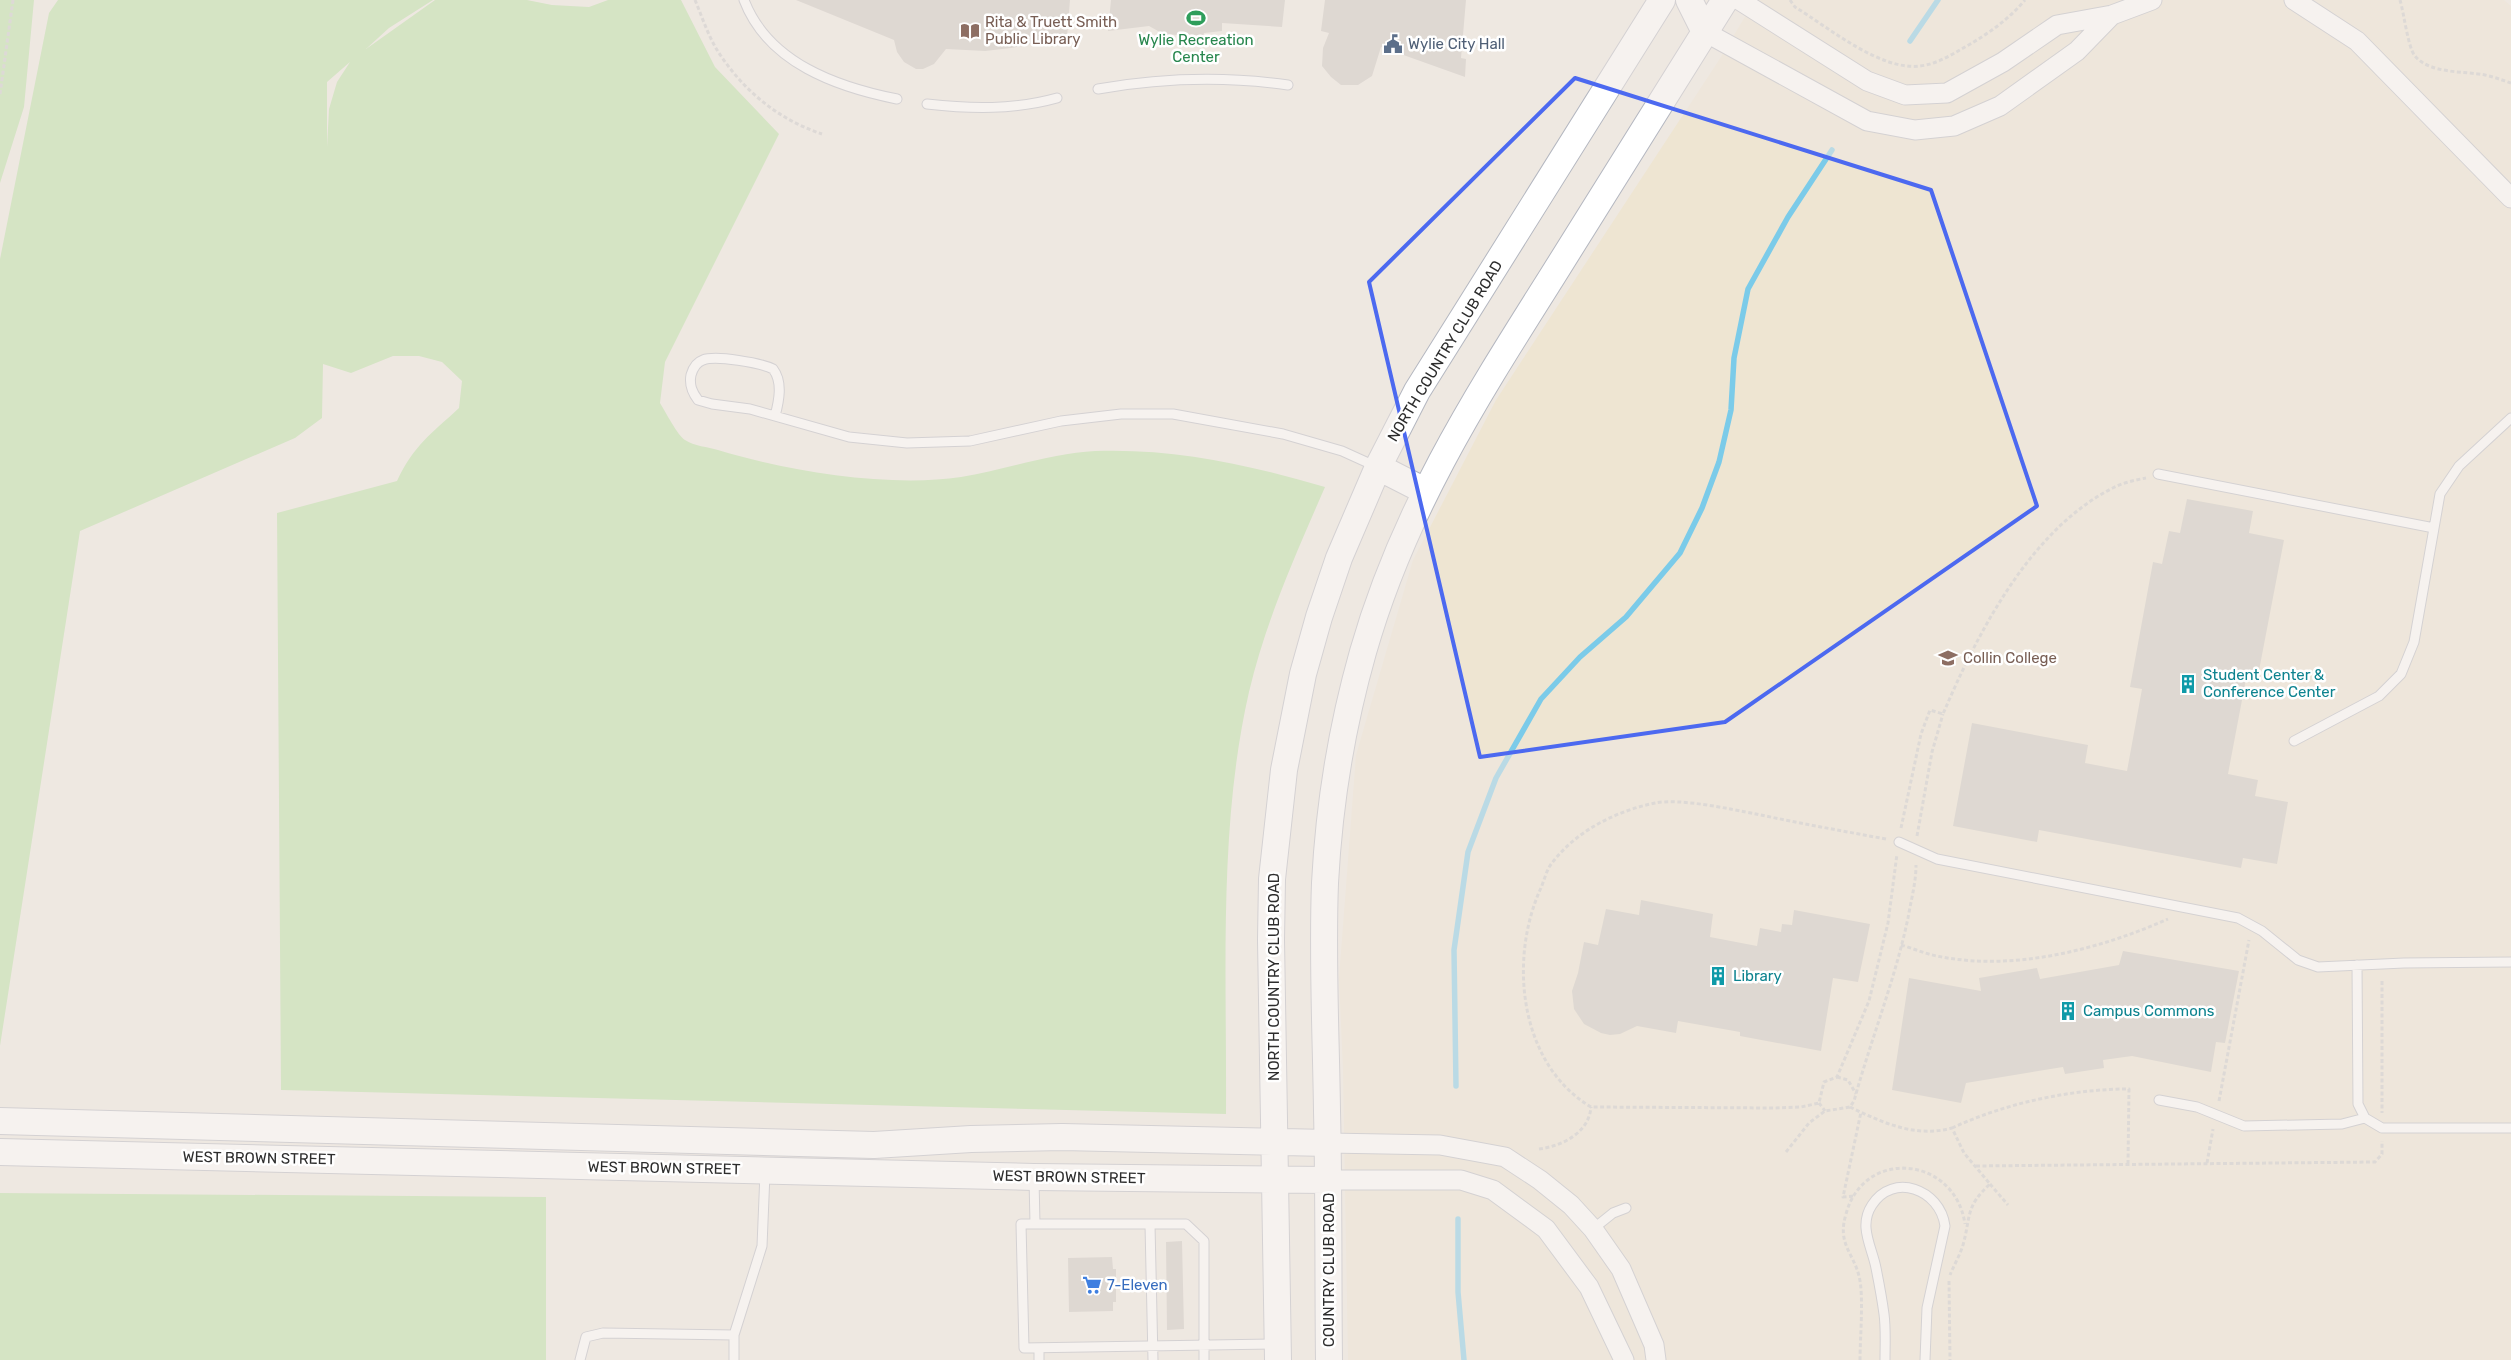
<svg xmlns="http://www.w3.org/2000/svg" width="2511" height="1360" font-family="Rubik,sans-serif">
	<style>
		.education { fill: #eee5d2 }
		.green { fill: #b6e0a1; fill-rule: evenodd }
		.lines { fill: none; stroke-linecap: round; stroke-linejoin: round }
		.stream { stroke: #7bcbe9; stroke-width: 5.5 }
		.building { fill: #cac6bf }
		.service-casing { stroke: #b4b7c0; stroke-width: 11 }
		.minor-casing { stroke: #b4b7c0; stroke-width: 21 }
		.secondary-casing { stroke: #b4b7c0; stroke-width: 28 }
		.path { stroke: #c8c8c8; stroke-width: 3; stroke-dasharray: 4 2.5; stroke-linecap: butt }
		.service { stroke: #fff; stroke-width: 9 }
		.minor { stroke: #fff; stroke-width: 19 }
		.secondary { stroke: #fff; stroke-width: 26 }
		.marked { fill: none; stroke: #4c69f0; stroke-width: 4; stroke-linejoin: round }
		.labels { text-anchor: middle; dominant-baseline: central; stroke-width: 5; stroke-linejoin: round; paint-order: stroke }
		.education-label { font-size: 15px; fill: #785e54; stroke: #fff; text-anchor: start }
		.leisure-label { font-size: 15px; fill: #27864d; stroke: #fff }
		.service-label { font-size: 15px; fill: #4e5e75; stroke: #fff; text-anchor: start }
		.street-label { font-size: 15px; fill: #2d2d2d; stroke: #fff }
		.culture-label { font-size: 15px; fill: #0d838f; stroke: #fff; text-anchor: start }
		.shop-label { font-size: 15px; fill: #366cbe; stroke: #fff; text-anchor: start }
	</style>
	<rect width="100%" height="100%" fill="#eee8e1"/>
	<path class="education" d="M1755,0H2504L2511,6V1360H1348L1343,1070L1339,978L1356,755L1413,560L1496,400L1719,60Z"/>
	<path class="green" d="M0,0H34L24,107L0,183Z
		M58,0H433L389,28L366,49L435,0H527L552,5L589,7L608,0H681L715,67L779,134L665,362L660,403C665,411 678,436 685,440C694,446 708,447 718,450C787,471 889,488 961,477C1003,470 1053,453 1095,451C1175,448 1249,465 1325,487C1296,554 1266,620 1249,692C1218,827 1227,976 1226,1114L281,1090L277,513L397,481C414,445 431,434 459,408L462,381L442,362L419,356H393L351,373L323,364L322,418L295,438L80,531L0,1046V259L49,13ZM350,62L337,82L329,109L327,147V82Z
		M0,1193L546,1197V1360H0Z"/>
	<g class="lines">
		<path class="stream" d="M1910,41L1938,0
			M1456,1086L1454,950L1468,852L1496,778L1541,699L1580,657L1626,617L1680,553L1702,508L1719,462L1731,410L1734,358L1748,289L1788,217L1832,150
			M1458,1219V1292L1464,1360"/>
	</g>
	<path class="building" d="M796,0H1070L1067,37L1011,48L985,51L946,49L934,64L923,69H916L904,62L897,52L894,40Z
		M1111,0H1285L1282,27L1222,23V31L1204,33L1203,36L1186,34L1185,36L1168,34L1167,36L1149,26L1108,31Z
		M1325,0H1466L1461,58L1466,59L1465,77L1381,47L1372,76L1358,85H1341L1331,77L1322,66L1323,48L1329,33L1321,31Z
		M2187,499L2253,511L2249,533L2284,540L2257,681L2246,679L2228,774L2258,780L2255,796L2288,802L2277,864L2243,858L2241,868L2039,830L2037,842L1953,826L1972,723L2088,745L2085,763L2127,771L2142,689L2130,687L2153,562L2162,564L2169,531L2180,533Z
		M1641,900L1713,914L1710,937L1757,946L1760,928L1781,932L1782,924L1792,925L1794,910L1870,924L1858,982L1833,978L1821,1051L1740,1036V1032L1678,1021L1676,1033L1637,1026L1620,1034L1610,1035L1601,1033L1584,1024L1574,1009L1572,991L1578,973L1584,942L1598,945L1606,909L1639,915Z
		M2123,951L2239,971L2225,1043L2216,1042L2211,1072L2132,1056L2103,1060L2104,1068L2065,1074L2063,1067L1966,1083L1961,1103L1892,1090L1909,978L1981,991L1979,978L2037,968L2040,979L2119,965Z
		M1182,1241L1184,1329L1167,1330L1166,1242Z
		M1112,1257L1113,1269H1116V1302H1113V1311L1069,1312L1068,1258Z"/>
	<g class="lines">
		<g class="service-casing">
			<path id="service" d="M744,0C768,63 837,87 897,99
				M1098,89C1161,78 1224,76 1288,85
				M927,104C971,109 1014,110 1057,98
				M775,416C779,401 783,382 773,369C761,363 716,355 703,360C697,362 693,368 691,375C689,385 692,392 698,400L712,404L750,409L849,437L907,443L970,441L1061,421L1121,414H1173L1283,434L1342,451L1375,466
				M2158,474L2434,528
				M2294,741L2379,696L2401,674L2414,642L2440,494L2459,466L2511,418
				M1899,842L1937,859L2238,918L2262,931L2298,960L2318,967L2404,963L2511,962
				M2357,965L2358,1104L2365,1118L2382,1128H2511
				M2159,1100L2197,1107L2244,1126L2342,1124L2365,1118
				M1034,1179L1035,1224H1021L1024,1348L1275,1344
				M1035,1224H1186L1204,1241V1360
				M1150,1225L1153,1360
				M1593,1229L1613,1213L1626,1208
				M1039,1348V1360
				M580,1360L586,1337L603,1333L734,1335
				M734,1360V1335L762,1246L765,1173
				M1885,1360C1885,1345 1886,1329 1884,1314C1882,1299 1879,1283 1876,1268C1872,1247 1858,1226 1872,1205C1893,1172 1940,1189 1945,1226L1927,1308L1925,1360"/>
		</g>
		<g class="minor-casing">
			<path id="minor" d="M1739,0L1867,81L1905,95L1947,93L2003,62L2057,25L2112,15L2152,0
				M2294,0L2357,41L2511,198
				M1705,32L1867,121L1915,130L1954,126L2000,106L2077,51L2112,15
				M1328,1143L1440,1145L1505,1157L1540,1180L1571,1205L1593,1229L1621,1269L1654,1345L1656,1360
				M1329,1180H1461L1493,1190L1546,1229L1589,1287L1624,1360"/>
		</g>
		<g class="secondary-casing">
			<path id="secondary" d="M1689,0L1705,32
				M1378,467L1425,491
				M0,1121L874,1145L971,1139L1062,1137L1328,1143
				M0,1152L1034,1177L1329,1180
				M1278,1360L1271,940L1272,879L1284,770L1303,674L1319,617L1339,558L1378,467L1417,391L1662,0
				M1329,1360C1328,1277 1329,1194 1327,1111C1326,1035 1322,959 1325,883C1329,806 1342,726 1363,652C1403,512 1473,402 1550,280C1608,186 1667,93 1725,0"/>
		</g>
		<path class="path" d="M695,0C703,19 709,39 721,56C746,93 780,120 822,134
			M1790,0L1795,7C1828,27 1880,71 1920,66C1937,64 1951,55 1965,47C1988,34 2008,20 2025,0
			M2400,0C2404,13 2408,48 2415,56C2430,74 2464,71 2485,75C2494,77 2502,80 2511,83
			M0,94L13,0
			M1901,828L1921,734L1930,710L1943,714C1978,632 2032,526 2117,486C2126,482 2136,480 2146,478
			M1917,836L1932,752L1943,714
			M1886,839C1842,831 1799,823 1756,814C1730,809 1680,798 1655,803C1616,811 1576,831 1552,863C1546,870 1544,882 1540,890C1509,960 1519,1064 1591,1107L1775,1108L1801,1107L1819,1103L1824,1082L1837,1077L1869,1001L1888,923L1897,854
			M1901,945C1915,949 1928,955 1942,957C2016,971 2100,949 2168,919
			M2382,981V1113
			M1837,1077L1848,1080L1856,1094
			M2219,1101L2249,940
			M1819,1103L1825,1111
			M1850,1107C1883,1123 1916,1138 1952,1128L1964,1153L1990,1184C1965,1207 1971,1216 1963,1245C1960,1255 1954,1265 1950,1275
			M1952,1128C2006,1103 2071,1089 2129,1089L2128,1163
			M1539,1149C1562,1146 1589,1133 1591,1107
			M1786,1152L1809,1123L1825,1111L1850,1107L1854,1101C1871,1039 1895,980 1908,918C1911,900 1916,883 1916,865
			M2207,1163L2213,1129
			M1976,1166L2375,1162L2382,1154V1141
			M1990,1184L2008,1205
			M1853,1196L1843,1197L1861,1112
			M1949,1281L1950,1360
			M1860,1360C1860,1338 1864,1295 1859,1276C1853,1252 1837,1244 1846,1214C1864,1147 1955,1156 1965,1224"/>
		<use href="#service" class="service"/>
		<use href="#minor" class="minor"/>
		<use href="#secondary" class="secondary"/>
	</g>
	<path d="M0 0H2511V1360H0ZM1575,78L1931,190L2037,506L1725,722L1480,757L1369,282Z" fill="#eee8e1" fill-opacity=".55" fill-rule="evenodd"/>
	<path class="marked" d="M1575,78L1931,190L2037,506L1725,722L1480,757L1369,282Z"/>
	<defs>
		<g id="stadium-bare" transform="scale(1.5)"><path d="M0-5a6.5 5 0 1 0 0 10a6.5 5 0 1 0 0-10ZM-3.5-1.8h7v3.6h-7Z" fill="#2e9e5b" stroke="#fff" stroke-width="2.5" paint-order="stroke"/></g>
		<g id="library-bare" transform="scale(1.5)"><path d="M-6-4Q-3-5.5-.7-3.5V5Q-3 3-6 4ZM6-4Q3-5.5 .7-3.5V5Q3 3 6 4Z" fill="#8d6e63" stroke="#fff" stroke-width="2.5" paint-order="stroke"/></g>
		<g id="civic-bare" transform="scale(1.5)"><path d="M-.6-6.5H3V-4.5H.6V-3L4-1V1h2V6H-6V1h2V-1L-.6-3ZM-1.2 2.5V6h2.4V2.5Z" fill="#5c6f8a" stroke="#fff" stroke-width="2.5" paint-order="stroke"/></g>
		<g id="university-bare" transform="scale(1.5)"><path d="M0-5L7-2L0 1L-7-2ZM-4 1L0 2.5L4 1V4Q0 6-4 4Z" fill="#8d6e63" stroke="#fff" stroke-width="2.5" paint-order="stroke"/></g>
		<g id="building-bare" transform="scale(1.5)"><path d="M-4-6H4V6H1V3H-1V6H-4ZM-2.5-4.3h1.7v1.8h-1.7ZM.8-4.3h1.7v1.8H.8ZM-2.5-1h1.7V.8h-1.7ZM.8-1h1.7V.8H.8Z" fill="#0f9aa8" stroke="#fff" stroke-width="2.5" paint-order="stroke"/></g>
		<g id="supermarket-bare" transform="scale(1.5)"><path d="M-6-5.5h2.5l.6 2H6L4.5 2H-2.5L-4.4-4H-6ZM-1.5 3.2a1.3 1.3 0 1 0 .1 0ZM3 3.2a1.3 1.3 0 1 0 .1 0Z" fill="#3f7fe0" stroke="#fff" stroke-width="2.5" paint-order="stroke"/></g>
	</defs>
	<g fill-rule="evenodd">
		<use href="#stadium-bare" x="1196" y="18"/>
		<use href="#library-bare" x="970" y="31"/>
		<use href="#civic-bare" x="1393" y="44"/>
		<use href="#university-bare" x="1948" y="658"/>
		<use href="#building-bare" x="2188" y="684"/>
		<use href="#building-bare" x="1718" y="976"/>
		<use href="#building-bare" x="2068" y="1011"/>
		<use href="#supermarket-bare" x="1092" y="1285"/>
	</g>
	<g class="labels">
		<g class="education-label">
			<text x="985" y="22">Rita &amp; Truett Smith<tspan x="985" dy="17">Public Library</tspan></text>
			<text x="1963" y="658">Collin College</text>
		</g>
		<g class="leisure-label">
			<text x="1196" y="40">Wylie Recreation<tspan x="1196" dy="17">Center</tspan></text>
		</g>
		<g class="service-label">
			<text x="1408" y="44">Wylie City Hall</text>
		</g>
		<g class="street-label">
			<text transform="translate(1445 351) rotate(-59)">NORTH COUNTRY CLUB ROAD</text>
			<text transform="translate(1274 977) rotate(-90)">NORTH COUNTRY CLUB ROAD</text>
			<text transform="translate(259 1158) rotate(1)">WEST BROWN STREET</text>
			<text transform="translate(664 1168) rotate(1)">WEST BROWN STREET</text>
			<text transform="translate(1069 1177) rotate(1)">WEST BROWN STREET</text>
			<text transform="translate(1329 1270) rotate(-90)">COUNTRY CLUB ROAD</text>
		</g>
		<g class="culture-label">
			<text x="2203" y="675">Student Center &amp;<tspan x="2203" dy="17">Conference Center</tspan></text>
			<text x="1733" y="976">Library</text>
			<text x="2083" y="1011">Campus Commons</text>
		</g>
		<g class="shop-label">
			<text x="1107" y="1285">7-Eleven</text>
		</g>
	</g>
</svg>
